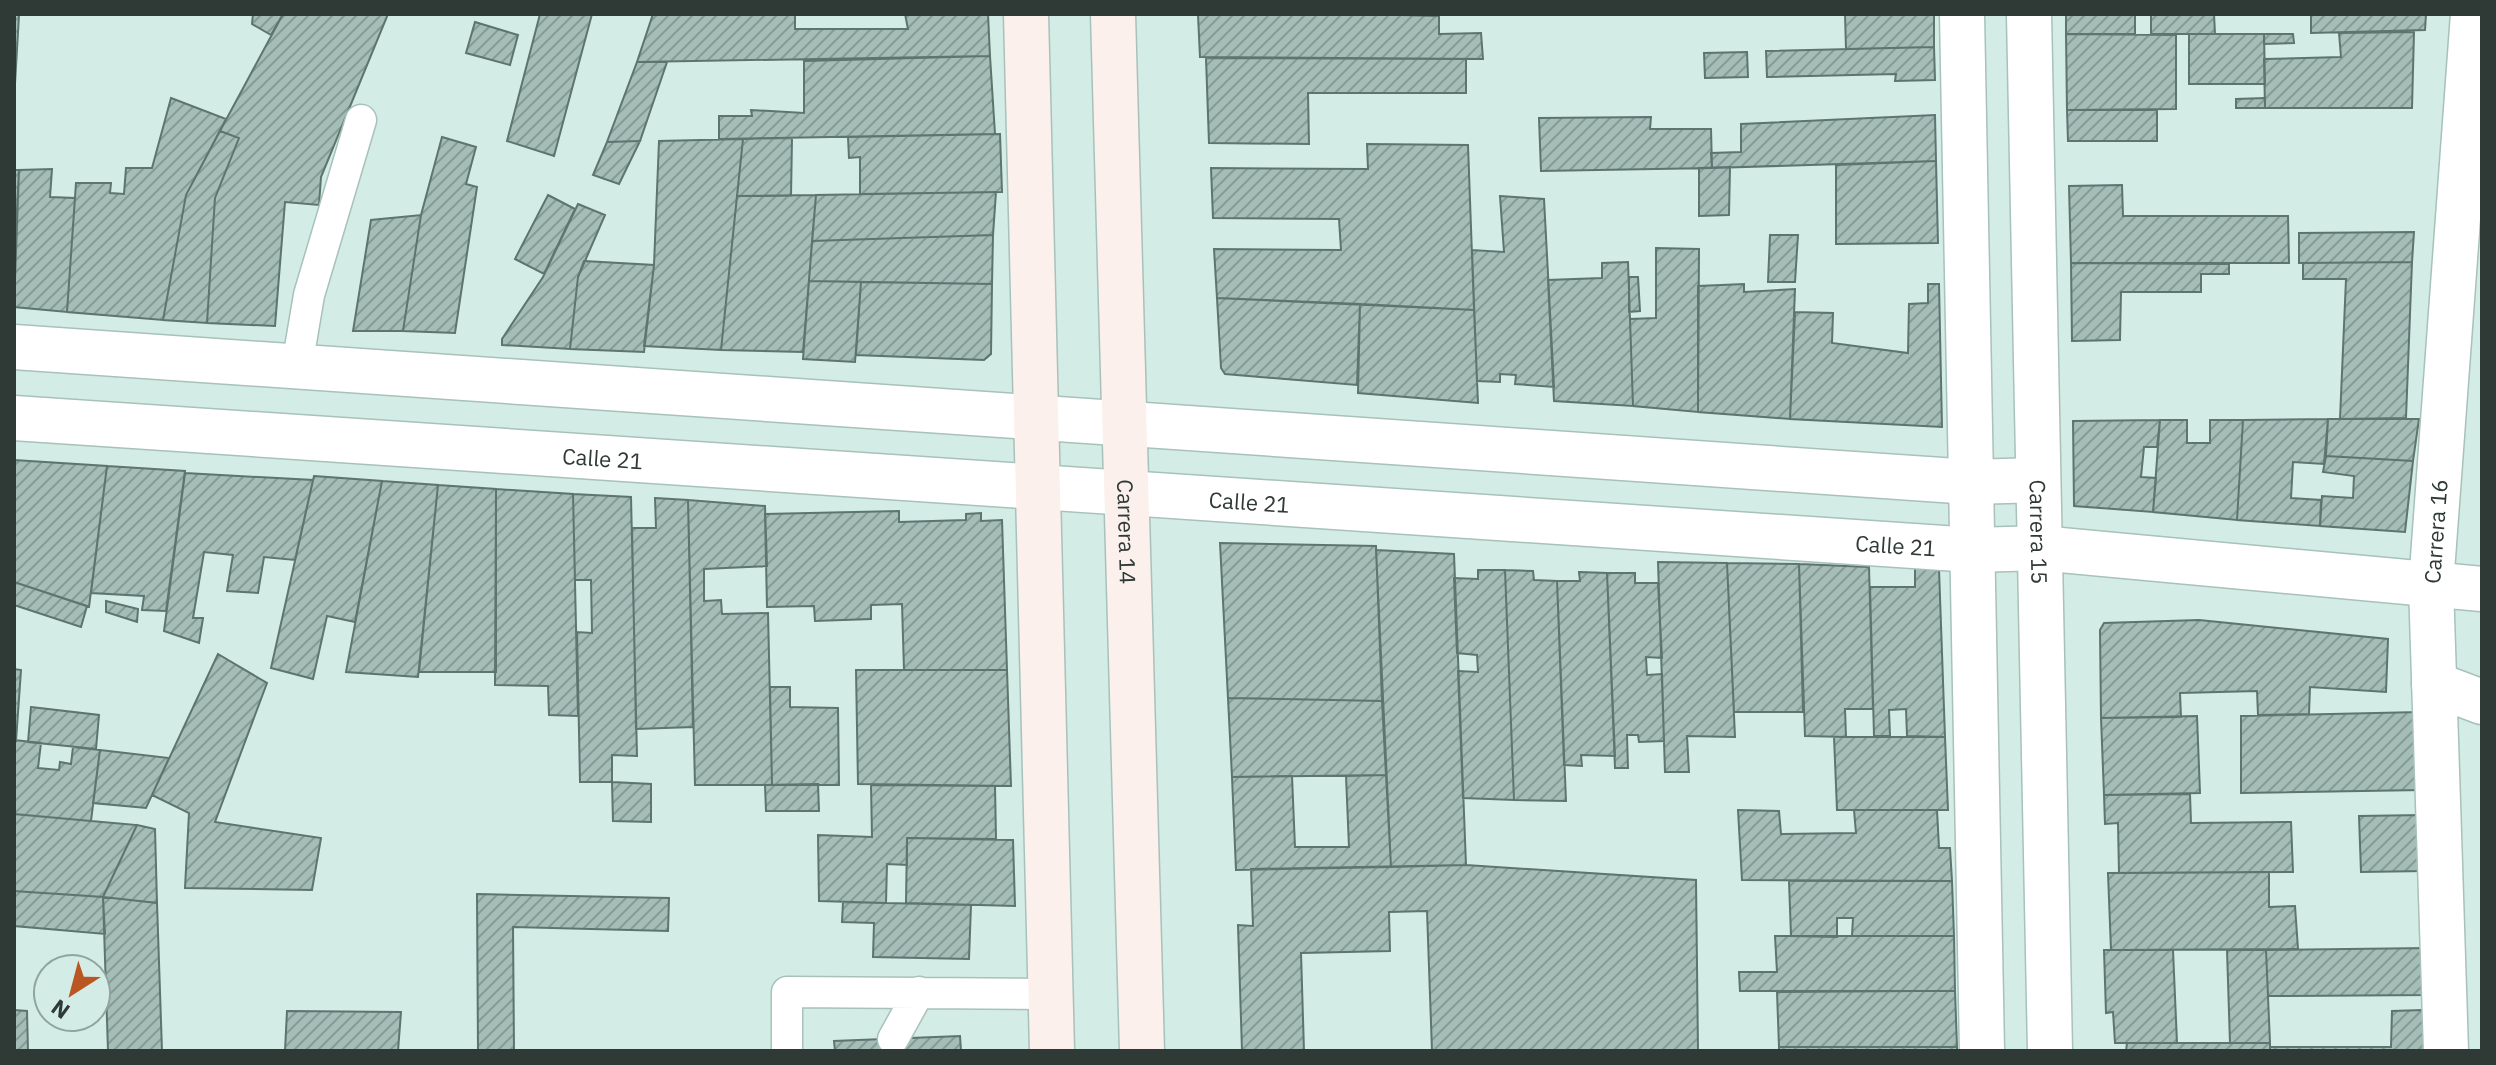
<svg xmlns="http://www.w3.org/2000/svg" width="2496" height="1065" font-family="'IBM Plex Sans',sans-serif">
	<style>
		.building { fill: url(#building-hatch); stroke: #5d746f; stroke-width: 2 }
		.lines { fill: none; stroke-linecap: round; stroke-linejoin: round }
		.lane-casing { stroke: #a8c1bb; stroke-width: 33 }
		.street-casing { stroke: #a8c1bb; stroke-width: 47 }
		.secondary-casing { stroke: #a8c1bb; stroke-width: 47 }
		.lane { stroke: #fff; stroke-width: 30 }
		.street { stroke: #fff; stroke-width: 44 }
		.secondary { stroke: #fbf0eb; stroke-width: 44 }
		.labels { text-anchor: middle; dominant-baseline: central; stroke-width: 6; stroke-linejoin: round; paint-order: stroke }
		.street-label { font-size: 22px; fill: #2f3936; stroke: #d3ece6 }
	</style>
	<defs>
		<pattern id="building-hatch" width="6" height="6" patternUnits="userSpaceOnUse" patternTransform="scale(2)"><rect width="6" height="6" fill="#a4bdb7"/><path d="M-1 1l2-2M0 6l6-6M5 7l2-2" fill="none" stroke="#869b96"/></pattern>
	</defs>
	<rect width="100%" height="100%" fill="#d3ece6"/>
	<path class="building" d="M253,14H283L271,35L252,24Z
		M283,14H388L321,177L319,205L285,202L275,326L207,323L215,198L239,138L220,131Z
		M540,14H592L554,156L507,141Z
		M653,14H795V29H908L905,14H988L990,56L637,62Z
		M1364,14L1439,16V34L1481,33L1483,59L1200,57L1198,15Z
		M1845,14H1934V47L1846,49Z
		M2066,14H2135V34H2066Z
		M2151,14H2214L2215,34H2151Z
		M2311,14H2426L2425,30L2311,33Z
		M14,15H19L14,101Z
		M475,22L518,35L510,65L466,53Z
		M2414,32L2412,108H2265L2264,59L2341,57L2339,33Z
		M2066,34L2176,35V109L2067,110Z
		M2189,34H2264L2265,84H2189Z
		M2264,34H2293L2294,43L2264,44Z
		M1934,47L1935,80L1895,81L1896,74L1767,77L1766,51Z
		M1747,52L1748,77L1705,78L1704,53Z
		M990,56L995,134L719,139V116H752L751,110L804,113V61Z
		M1206,58L1466,59V93H1308L1309,144L1209,143Z
		M637,62H667L640,141L607,142Z
		M171,98L226,119L186,195L163,320L67,312L76,183H111L110,193L124,194L126,168H152Z
		M2265,98V108H2236V99Z
		M2067,110H2157V141H2068Z
		M1935,115L1936,161L1712,168L1711,153L1741,152V124Z
		M1651,117L1650,129H1711L1712,168L1541,171L1539,118Z
		M220,131L239,138L215,198L207,323L163,320L186,195Z
		M1000,134L1002,192L860,194V157L849,158L848,137Z
		M442,137L476,147L466,184L477,187L455,333L403,331L421,215Z
		M792,138L791,196H737L743,139Z
		M743,139L721,350L644,346L654,265L659,141Z
		M640,141L619,184L593,175L607,142Z
		M1367,144L1468,145L1474,310L1217,298L1214,249L1341,250L1339,219L1213,218L1211,168L1368,169Z
		M1936,161L1938,243L1836,244V165Z
		M1730,167L1729,215L1699,216V168Z
		M52,169L50,197L75,198L67,312L14,307L19,170Z
		M14,170H19L16,229H14Z
		M2122,185L2123,216H2288L2289,263H2071L2069,186Z
		M996,192L993,235L812,241L816,195Z
		M548,195L575,209L544,274L515,259Z
		M816,195L803,352L721,350L737,196Z
		M1500,196L1544,199L1554,387L1515,384L1516,375L1500,374V382L1477,381L1472,250L1504,252Z
		M578,204L605,215L578,277L570,349L502,345V339L543,277Z
		M421,215L403,331H353L371,220Z
		M2414,232L2412,262L2299,263V233Z
		M993,235L992,284L809,281L812,241Z
		M1770,235H1798L1795,282H1768Z
		M1656,248L1699,249L1698,412L1633,406L1630,319L1656,318Z
		M584,261L654,265L644,352L570,349L578,277Z
		M1628,262L1633,406L1554,401L1548,280L1602,278V263Z
		M2412,262L2406,418L2340,419L2346,279H2303V263Z
		M2071,263L2229,264V274H2201V292H2121L2120,340L2072,341Z
		M1629,277H1638L1640,311L1629,312Z
		M809,281L861,282L855,362L803,359Z
		M861,282L992,284L991,354L984,360L856,355Z
		M1744,284V292L1795,289L1790,419L1698,412V286Z
		M1928,284H1939L1942,427L1790,419L1795,312L1833,313L1832,343L1908,353L1909,304L1928,303Z
		M1217,298L1360,304L1357,385L1225,374L1221,368Z
		M1360,304L1474,310L1478,403L1358,393Z
		M2328,419L2324,464L2293,462L2291,498L2321,500L2320,526L2237,520L2243,420Z
		M2328,419H2419L2413,461L2326,456Z
		M2160,420H2187V443H2210V420H2243L2237,520L2153,512Z
		M2160,420L2157,447H2144L2141,477L2156,478L2153,512L2074,506L2073,421Z
		M2326,456L2413,461L2405,532L2320,526L2322,496L2353,498L2354,476L2323,472Z
		M14,460L107,466L89,607L14,582Z
		M107,466L185,471L166,611L142,610L144,596L91,593Z
		M185,473L313,480L295,560L264,557L258,593L227,591L233,555L204,552L193,618H203L199,643L164,631Z
		M314,476L382,481L355,622L327,616L313,679L271,668Z
		M382,481L438,485L418,677L346,672Z
		M438,485L496,489V672H419Z
		M496,489L573,494L578,716L549,715L548,686L495,685Z
		M573,494L631,497L637,756L612,755V782H580L577,632L592,633L591,580H575Z
		M655,498L688,500L693,727L636,729L632,528H656Z
		M688,500L765,506L767,566L704,569V601L721,600L722,614L768,613L772,785H695Z
		M899,511V522L966,520V514L981,513V521L1002,520L1007,670H904L902,604L871,605V619L815,621L814,606L767,607L765,514Z
		M1220,543L1376,546L1382,701L1228,698Z
		M1376,550L1454,554L1466,865L1391,867Z
		M1658,562L1727,563L1735,737L1687,736L1689,772H1665Z
		M1727,563L1799,564L1803,712H1734Z
		M1799,564L1869,567L1873,709H1845L1846,737L1805,736Z
		M1915,567L1939,569L1945,737L1907,736L1906,709L1889,710L1890,736H1874L1870,587H1915Z
		M1478,570H1505L1514,800L1463,798L1458,671L1478,672L1477,655L1457,653L1454,578L1478,579Z
		M1505,570L1533,571L1534,580L1557,581L1566,801L1514,800Z
		M1579,572L1607,573L1615,756L1581,755L1582,766L1564,765L1557,581H1580Z
		M1607,573H1635V583H1658L1662,658L1646,657L1647,675L1662,674L1664,741L1639,742L1638,735H1627L1628,768H1615Z
		M14,582L87,606L81,627L14,605Z
		M106,601L138,609L137,622L106,612Z
		M2199,620L2388,639L2386,692L2310,687L2309,714L2258,715L2257,691L2180,693L2181,717L2101,718L2100,630L2104,623Z
		M218,654L267,683L215,822L321,838L312,890L185,888L189,813L152,795Z
		M14,669L21,670L16,741L14,740Z
		M856,670H1007L1011,786L858,784Z
		M770,687H790V707L838,708L839,785H772Z
		M1228,698L1382,701L1386,775L1232,777Z
		M31,707L99,715L96,749L28,742Z
		M2420,712L2422,790L2241,793V716Z
		M2197,716L2200,793L2104,795L2101,718Z
		M1834,737H1945L1948,810H1837Z
		M14,740L41,743L38,768L59,770L60,762L71,764L73,747L100,750L91,821L14,814Z
		M100,750L169,758L146,808L93,803Z
		M1386,775L1391,867L1236,870L1232,777L1292,776L1295,847H1349L1346,776Z
		M612,782L651,784V822L613,821Z
		M818,784L819,811H766L765,785Z
		M871,785L995,786L996,839L907,838V865L887,864L886,903L819,901L818,835L872,837Z
		M2190,794L2191,823L2291,822L2293,872L2119,873L2118,823L2105,824L2104,795Z
		M1738,810L1779,811L1781,834L1856,833L1854,810H1937L1939,848H1950L1952,881L1742,880Z
		M14,814L91,821L137,825L103,897L14,891Z
		M2423,815L2425,871L2361,872L2359,816Z
		M137,825L155,829L157,903L103,897Z
		M907,838L1013,840L1015,906L906,903Z
		M1466,865L1696,880L1698,1051H1432L1427,911L1389,912L1390,951L1301,953L1304,1051H1242L1238,925L1253,926L1251,869Z
		M2269,872V907L2295,906L2298,949L2111,950L2108,873Z
		M1789,881H1952L1954,936H1852L1853,918H1837V937L1791,936Z
		M14,891L103,897L105,934L14,926Z
		M477,894L669,898L668,931L513,927L514,1051H478Z
		M103,897L157,903L162,1051H108Z
		M843,902L971,905L969,959L873,957L874,923L842,922Z
		M1775,936H1954L1955,991H1740L1739,972H1777Z
		M2429,948L2430,995L2268,996L2266,950Z
		M2104,950H2173L2177,1043H2115L2113,1012L2106,1013Z
		M2227,950H2266L2270,1043H2230Z
		M1919,991H1955L1957,1047H1779L1777,992Z
		M14,1010L27,1011L28,1051H14Z
		M2423,1010L2432,1051H2270V1047H2391L2392,1011Z
		M287,1011L401,1012L398,1051H285Z
		M960,1036L961,1051H835L834,1041Z
		M2127,1043H2270V1051H2126Z
		M1779,1047H1957V1051H1779Z"/>
	<g class="lines">
		<g class="lane-casing">
			<path id="lane" d="M297,366L309,295L361,120
				M893,1039L919,992
				M787,1051V992L1051,994"/>
		</g>
		<g class="street-casing">
			<g id="street">
				<path d="M1962,14L1982,1051"/>
				<path id="s1" d="M2029,14L2050,1051"/>
				<path d="M14,347L1971,482L2038,480"/>
				<path id="s2" d="M14,418L1973,550L2039,548L2482,589"/>
				<path d="M2434,684L2482,702"/>
				<path id="s3" d="M2446,1051L2431,585L2473,14"/>
			</g>
		</g>
		<g class="secondary-casing">
			<g id="secondary">
				<path d="M1026,14L1052,1051"/>
				<path id="s4" d="M1113,14L1142,1051"/>
			</g>
		</g>
		<use href="#lane" class="lane"/>
		<use href="#street" class="street"/>
		<use href="#secondary" class="secondary"/>
	</g>
	<g class="labels">
		<g class="street-label">
			<text stroke="none"><textPath href="#s2" startOffset="590">Calle 21</textPath></text>
			<text stroke="none"><textPath href="#s2" startOffset="1238">Calle 21</textPath></text>
			<text stroke="none"><textPath href="#s4" startOffset="518">Carrera 14</textPath></text>
			<text stroke="none"><textPath href="#s1" startOffset="518">Carrera 15</textPath></text>
			<text stroke="none"><textPath href="#s3" startOffset="520">Carrera 16</textPath></text>
			<text stroke="none"><textPath href="#s2" startOffset="1886">Calle 21</textPath></text>
		</g>
	</g>
	<rect width="2496" height="1065" fill="none" stroke="#2f3936" stroke-width="32"/>
	<g transform="translate(72 993) rotate(216)"><circle r="38" fill="#d3ece6" stroke="#91a4a0" stroke-width="2"/>
	<path d="M0-6L14 30L0 20L-14 30Z" fill="#ba5622"/>
	<text y="-12" font-size="22" font-weight="bold" text-anchor="middle" fill="#2f3936">N</text>
	</g>
</svg>
